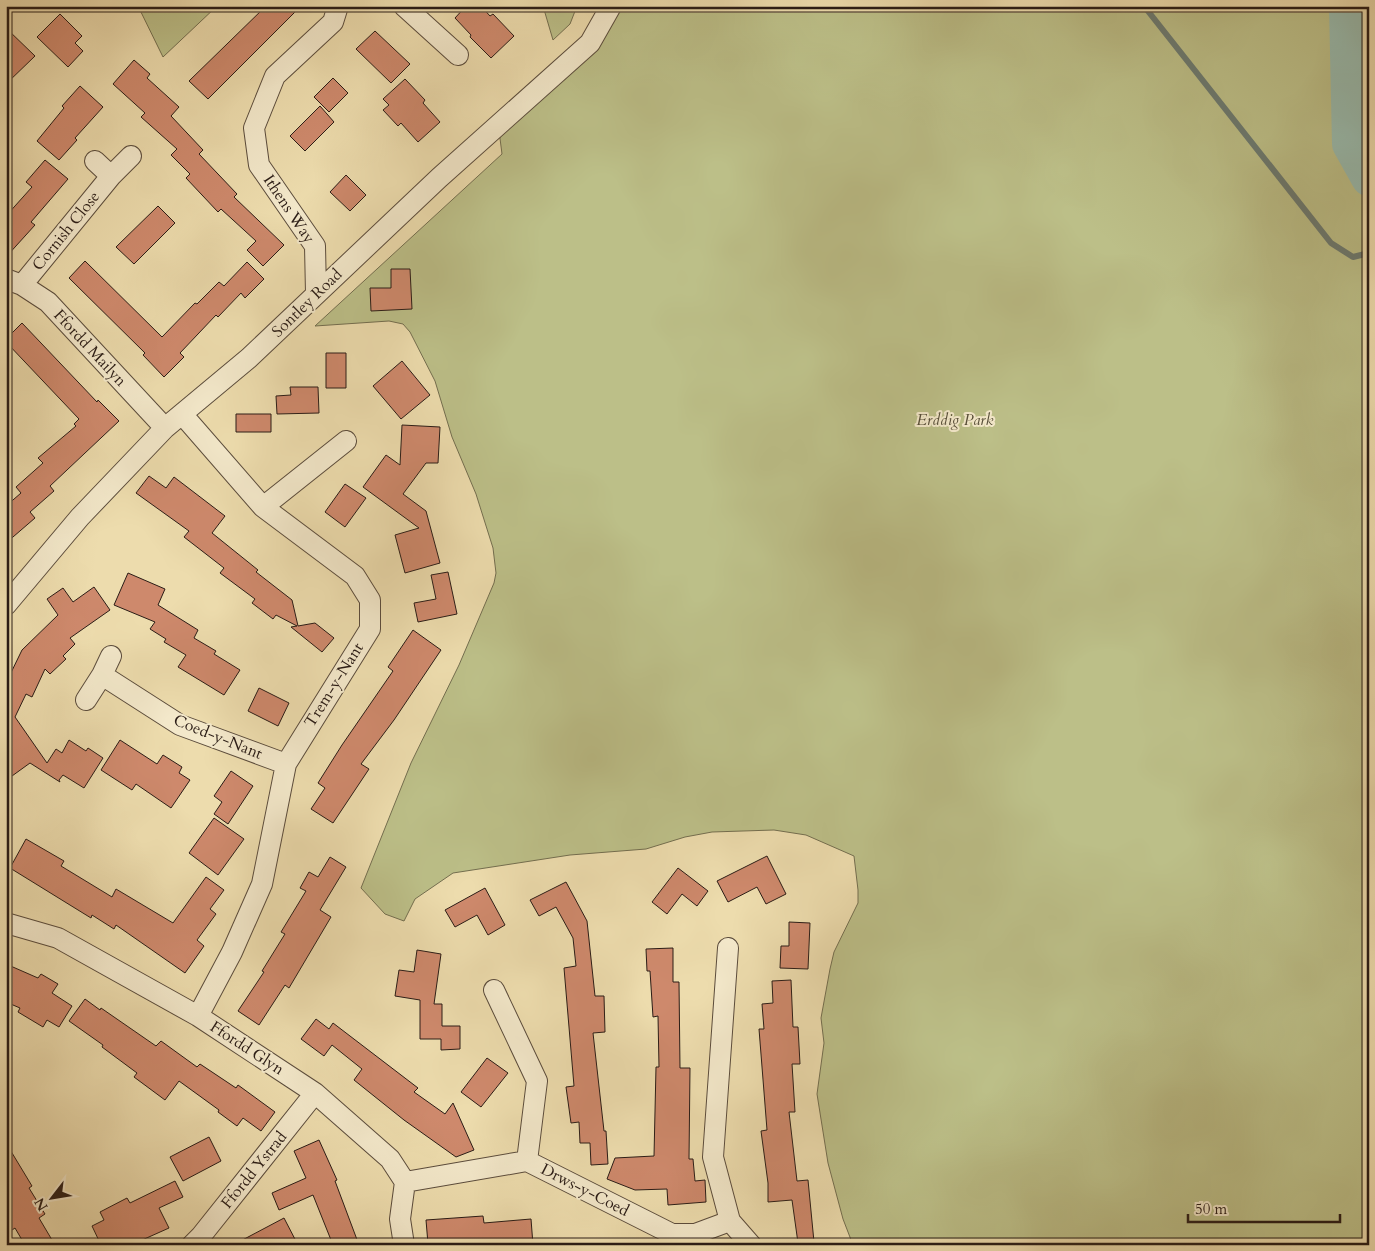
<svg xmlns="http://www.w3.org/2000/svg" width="1375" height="1251" font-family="Cardo,serif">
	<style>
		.green { fill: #bcbf88; stroke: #736e4f }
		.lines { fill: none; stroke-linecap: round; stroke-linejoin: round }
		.stream { stroke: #6d7b71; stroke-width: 6 }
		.river { stroke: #99bbae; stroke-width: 36 }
		.building { fill: #ce896c; stroke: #2a1c16 }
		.minor-casing { stroke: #5b4c3c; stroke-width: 22 }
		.minor { stroke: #f3e8ca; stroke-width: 20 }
		.labels { text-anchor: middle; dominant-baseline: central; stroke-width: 4; stroke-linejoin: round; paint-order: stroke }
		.street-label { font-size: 16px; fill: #2a1c16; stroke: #f3e8ca }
		.park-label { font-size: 16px; font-style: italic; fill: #564d38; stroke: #f3e8ca }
	</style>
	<rect width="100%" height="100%" fill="#eddcad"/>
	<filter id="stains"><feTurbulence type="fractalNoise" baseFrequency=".004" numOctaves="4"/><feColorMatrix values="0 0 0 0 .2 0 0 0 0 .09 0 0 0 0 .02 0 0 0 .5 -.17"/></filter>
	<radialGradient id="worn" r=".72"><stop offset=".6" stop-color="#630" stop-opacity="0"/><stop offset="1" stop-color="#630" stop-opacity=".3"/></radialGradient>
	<path class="green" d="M138,6H217L163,57Z
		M543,6H577L570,24L553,40Z
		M611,6H1369V1245H853L843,1219L828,1163L817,1094L824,1043L821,1018L830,969L834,952L858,903V890L854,856L806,835L774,830L712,832L685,837L646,849L570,855L453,873L415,899L404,921L385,914L361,888L411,763L459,665L494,583L496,573L493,548L476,494L452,437L435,381L410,332L403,324L389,321L315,326L502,154L498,123Z"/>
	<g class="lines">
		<path class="stream" d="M1144,6L1331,243L1353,257L1369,253"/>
		<path class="river" d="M1347,6L1350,144L1369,178"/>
	</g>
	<path class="building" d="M266,6H301L208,99L189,81Z
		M466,6H481L490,16L493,14L514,36L491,58L470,37L471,35L455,18Z
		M60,14L82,36L75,43L83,51L68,67L37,37Z
		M6,28L35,56L6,84Z
		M375,31L410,64L391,83L356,49Z
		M134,60L150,74L147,78L179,107L171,116L203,150L199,154L237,194L234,197L284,245L263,266L247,250L256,241L221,209L218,212L186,178L190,174L171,155L177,149L141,117L145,113L113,84Z
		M333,78L348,93L329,112L314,97Z
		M405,79L425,100L423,103L440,122L418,142L401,123L398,126L383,110L389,105L383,99Z
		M80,86L103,107L75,138L77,140L59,160L37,141L64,108L62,106Z
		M320,106L334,122L305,151L290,136Z
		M45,160L68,179L31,222L35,225L6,257V216L32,187L26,182Z
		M346,175L366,195L350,211L330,192Z
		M158,206L175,223L134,264L116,247Z
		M85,261L162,337L195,303L197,304L219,282L224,286L247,262L264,279L245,298L241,293L218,317L216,315L180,353L184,357L164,377L143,355L145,353L69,278Z
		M391,269H410L412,309L371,311L370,288H391Z
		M22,323L97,402L98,400L119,421L50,486L54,491L30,512L35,518L6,543V506L21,493L16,487L43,463L38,458L76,426L74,424L79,419L6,342V339Z
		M326,353H346V388H326Z
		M402,361L430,395L401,419L373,386Z
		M290,387H318L319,413L277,414L276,396L291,395Z
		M236,414H271V432H236Z
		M402,425L440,427L438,463H426L403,494L426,511L440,563L405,573L395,535L419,528L363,487L386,455L400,465Z
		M149,476L166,488L174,477L225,516L212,533L258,570L256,572L292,600L298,626L315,623L334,638L322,652L291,627L297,626L276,615L273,619L252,603L255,599L220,573L224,568L184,537L189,531L136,493Z
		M345,484L366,498L345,527L325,512Z
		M448,572L457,614L418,622L414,603L436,599L431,575Z
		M128,573L165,589L158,605L198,630L194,638L216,651L214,654L240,670L224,695L178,667L186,655L164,642L166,639L150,629L155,622L114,605Z
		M94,587L110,610L70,638L75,644L63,656L66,659L50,674L45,669L32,697L26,694L15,717L47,763L56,749L62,753L69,740L86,751L88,748L103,758L84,788L63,775L59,780L60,782L30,763L12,776L6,767V683L22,650L58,615L47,599L63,588L73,602Z
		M413,630L441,650L394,720L361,764L369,769L333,823L311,809L325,788L318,783L342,745L393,671L388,667Z
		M259,688L289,703L278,726L248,711Z
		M120,740L157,764L163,755L182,767L179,773L190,780L171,808L136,784L132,790L101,770Z
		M231,771L253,786L228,824L214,814L222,802L214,796Z
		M214,818L244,839L218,875L189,853Z
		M26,839L64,861L61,866L112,897L116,889L173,923L206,877L224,890L210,909L216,914L197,940L204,946L185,973L116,925L114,929L92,915L91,918L10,868Z
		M767,856L786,894L766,904L757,887L728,902L717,881Z
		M330,857L346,867L320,910L331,917L289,988L285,985L259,1025L238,1011L264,972L262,971L285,934L281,932L306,891L300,888L309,872L318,877Z
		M678,868L708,891L697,906L682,894L667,914L652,902Z
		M566,882L587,921L595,996H604L605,1032L593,1033L604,1131H606L608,1164L591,1165L590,1143H580L579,1122L571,1123L566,1087L574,1086L564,968L576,966L573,938L556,907L539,916L530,900Z
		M485,888L505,925L488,935L477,915L455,927L445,910Z
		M789,922L810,923L808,969L780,968L781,946H789Z
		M673,948V982H679L680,1068H690L689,1159H693L695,1181L705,1180L706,1202L668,1205L667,1189L635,1190L607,1179L615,1158L654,1156L656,1067H659L658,1016L653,1017L650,971H647L646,949Z
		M417,950L441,954L434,1004H442V1026H460V1049L441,1050V1039H420V1000L395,996L399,970L414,972Z
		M6,964L38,978L41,974L58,984L52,993L72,1006L59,1027L47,1020L43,1027L18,1012L20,1008L6,1002Z
		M791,980L793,1027H798L800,1064H792L795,1112H789L797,1181L808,1180L814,1242L798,1243L792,1200L768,1202V1183L761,1131L767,1130L759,1029H764L762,1004L773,1003L772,981Z
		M85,999L100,1010L101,1008L156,1046L161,1041L197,1067L200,1064L236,1088L238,1085L275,1112L261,1131L243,1118L237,1126L218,1112L219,1110L179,1081L165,1100L134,1077L137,1073L102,1047L103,1045L69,1021Z
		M316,1019L329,1029L333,1023L418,1088L414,1092L445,1114L453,1103L474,1150L456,1157L404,1120L354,1080L362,1069L332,1045L324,1056L301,1039Z
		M487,1058L508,1073L481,1107L461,1092Z
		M209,1137L221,1161L183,1181L170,1157Z
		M319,1140L337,1180L335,1181L359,1245H333L313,1195L279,1210L272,1193L306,1178L294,1151Z
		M6,1143L32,1186L29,1188L45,1214L39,1218L55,1245H25L15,1228L12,1230L6,1219Z
		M175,1181L183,1197L159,1208L169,1228L131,1245H101L92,1226L104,1220L100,1212L127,1198L130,1203Z
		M483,1216L484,1223L531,1219L533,1245H462V1241L428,1244L426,1220Z
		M284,1218L298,1245H233Z"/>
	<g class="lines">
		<g class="minor-casing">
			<path id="minor" d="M404,6L458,55
				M95,161L111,176
				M6,279L22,285L48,302L165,428
				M22,285L111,176L131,156
				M316,293L315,246L259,165L254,128L275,76L333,22L338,6
				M182,414L263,507L355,576L370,600V629L286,764L262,884L232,952L198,1016
				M263,507L346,441
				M6,605L80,517L165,428L249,358L439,178L590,43L611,6
				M102,675L111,656
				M86,700L102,675L180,725L286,764
				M6,923L58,938L198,1016L315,1093L390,1159L405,1182L400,1219L404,1245
				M494,990L537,1081L527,1161
				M405,1182L527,1161L672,1234H695L730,1221L713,1157L728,948
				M730,1221L751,1245
				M192,1245L201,1236L315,1093"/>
		</g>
		<use href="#minor" class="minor"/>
	</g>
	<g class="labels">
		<g class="street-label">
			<text transform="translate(289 209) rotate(56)">Ithens Way</text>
			<text transform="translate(66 231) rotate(-51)">Cornish Close</text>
			<text transform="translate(307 303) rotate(-44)">Sontley Road</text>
			<text transform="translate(90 348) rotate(47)">Ffordd Mailyn</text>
			<text transform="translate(334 685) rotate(-58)">Trem-y-Nant</text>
			<text transform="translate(218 737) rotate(22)">Coed-y-Nant</text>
			<text transform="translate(247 1048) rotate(33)">Ffordd Glyn</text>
			<text transform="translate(254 1170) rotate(-51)">Ffordd Ystrad</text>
			<text transform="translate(585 1190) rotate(27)">Drws-y-Coed</text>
		</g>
		<g class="park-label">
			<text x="955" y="420">Erddig Park</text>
		</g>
	</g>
	<rect width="1375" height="1251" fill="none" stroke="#eddcad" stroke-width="25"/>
	<rect x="8" y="8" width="1360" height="1236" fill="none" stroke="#2a1c16" stroke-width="2.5"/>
	<rect x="12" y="12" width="1350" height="1226" fill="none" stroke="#2a1c16"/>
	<g transform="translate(52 1198) rotate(239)" stroke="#f3e8ca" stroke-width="4" paint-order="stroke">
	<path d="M0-4L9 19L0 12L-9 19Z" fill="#2a1c16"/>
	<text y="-8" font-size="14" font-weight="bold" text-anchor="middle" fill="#2a1c16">N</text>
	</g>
	<path d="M1188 1214v8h152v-8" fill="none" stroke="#2a1c16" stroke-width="2.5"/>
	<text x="1195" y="1214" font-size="15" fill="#2a1c16" stroke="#f3e8ca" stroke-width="4" paint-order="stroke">50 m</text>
	<rect width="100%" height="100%" filter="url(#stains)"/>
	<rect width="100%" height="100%" fill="url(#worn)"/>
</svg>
